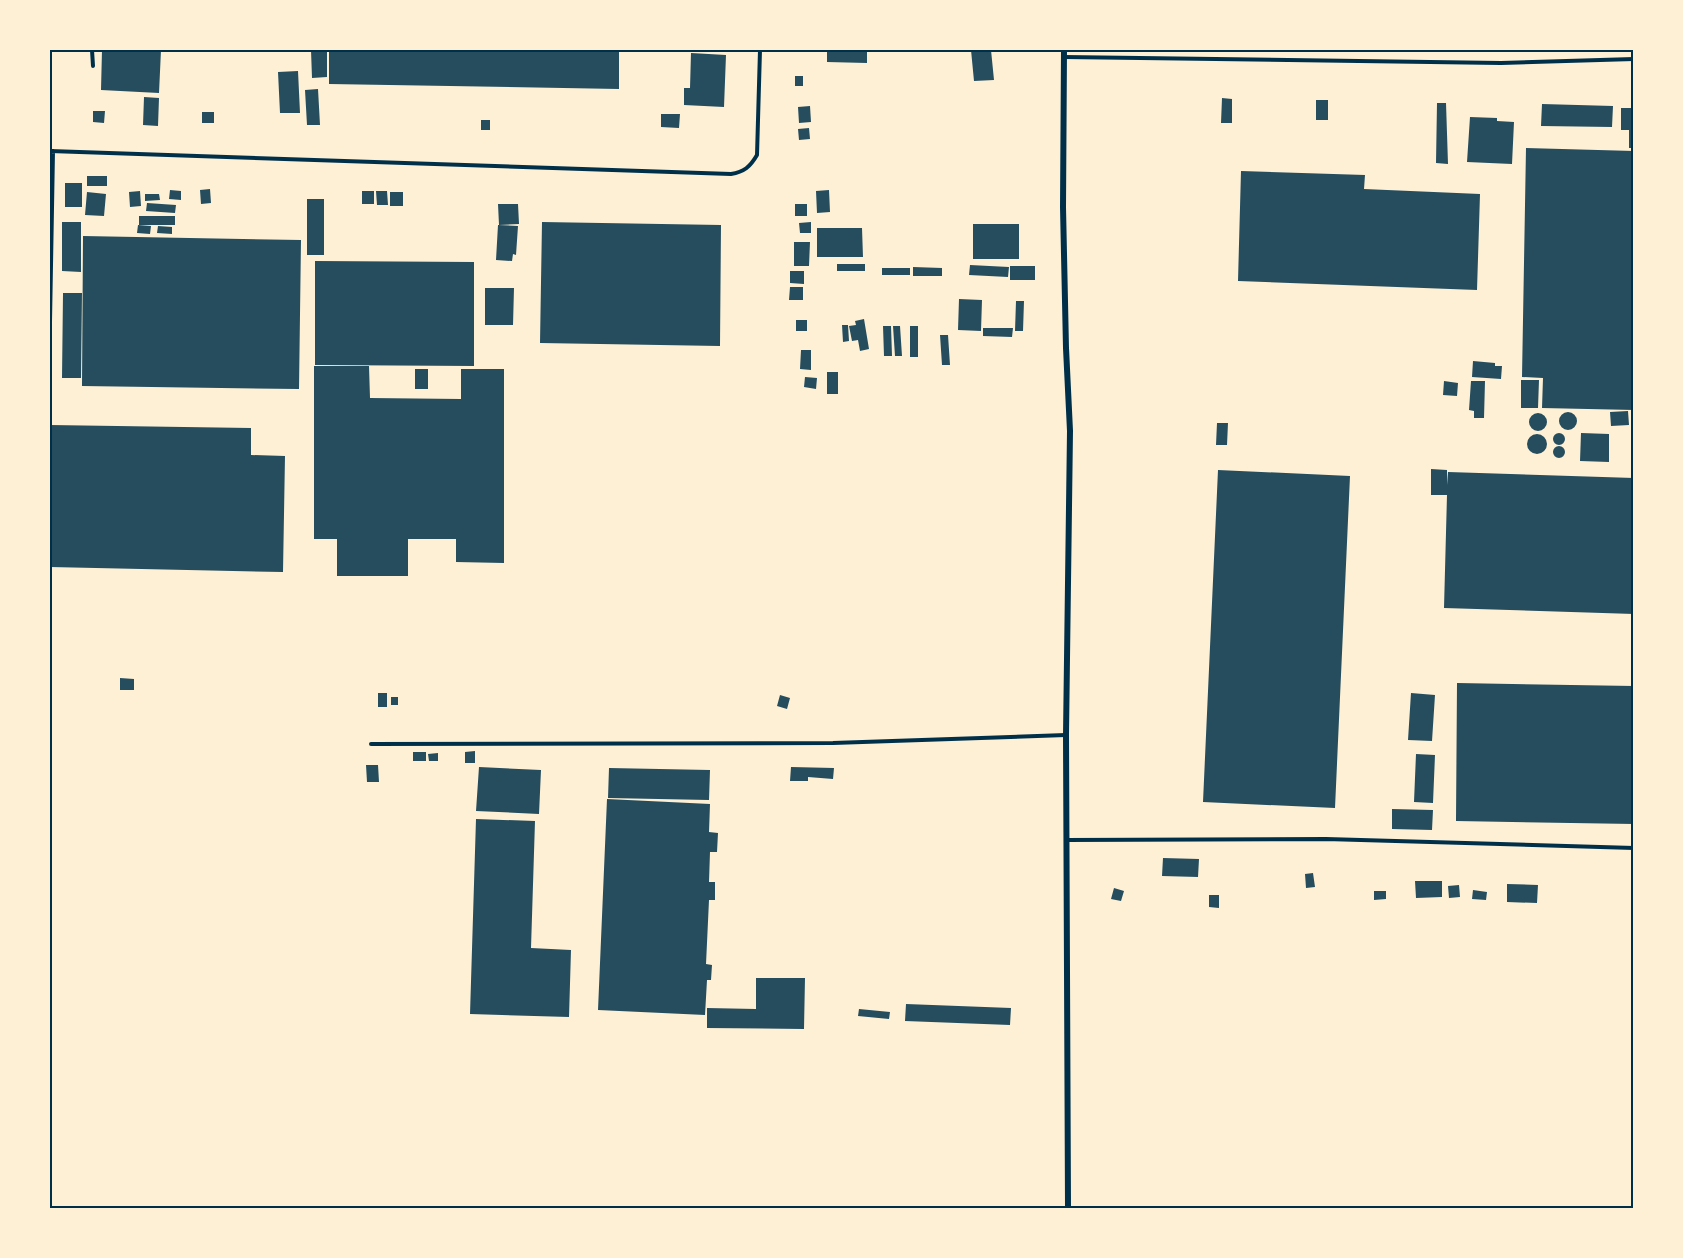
<svg xmlns="http://www.w3.org/2000/svg" width="1683" height="1258" font-family="Mulish,sans-serif">
	<style>
		.building { fill: #264d5e }
		.lines { fill: none; stroke-linecap: round; stroke-linejoin: round }
		.service { stroke: #003049; stroke-width: 4 }
		.minor { stroke: #003049; stroke-width: 6 }
		.neatline { fill: none; stroke: #003049; stroke-width: 2 }
	</style>
	<rect width="100%" height="100%" fill="#fdf0d5"/>
	<path class="building" d="M102,50H161L159,93L101,90Z
		M311,50H327V77L312,78Z
		M329,50H619V89L329,84Z
		M827,50H867V63L827,62Z
		M971,50H991L994,80L974,81Z
		M691,53L726,55L724,107L684,105V88H690Z
		M298,71L300,113H280L278,72Z
		M795,76H803V86H795Z
		M318,89L320,125H307L305,90Z
		M144,97L159,98L158,126L143,125Z
		M1222,98L1232,99V123H1221Z
		M1316,100H1328V120H1316Z
		M1437,103H1446L1448,164L1436,163Z
		M1542,104L1613,106L1612,127L1541,126Z
		M810,106L811,122L799,123L798,107Z
		M1621,108H1634V148H1629V130H1621Z
		M93,111H105L104,123L93,122Z
		M202,112H214V123H202Z
		M661,114H680L679,128L661,127Z
		M1470,117L1497,118V121L1514,122L1512,164L1467,162Z
		M481,120H490V130H481Z
		M809,128L810,139L799,140L798,129Z
		M1526,148L1634,151V410L1542,408L1543,378L1522,377Z
		M1241,171L1365,175L1364,189L1480,194L1477,290L1238,281Z
		M87,176H107V186H87Z
		M65,183H82V207H65Z
		M210,189L211,203L201,204L200,190Z
		M170,190L181,191V200L169,199Z
		M829,190L830,212L817,213L816,191Z
		M140,191L141,206L130,207L129,192Z
		M362,191H374V204H362Z
		M376,191H387L388,205H377Z
		M87,192L106,194L104,216L85,215Z
		M390,192H403V206H390Z
		M145,194H159L160,200L145,201Z
		M307,199H324V255H307Z
		M147,203L176,205L175,213L146,211Z
		M498,204H518L519,224L499,225Z
		M795,204H807V216H795Z
		M139,216H175V225H139Z
		M62,222H81V272L62,271Z
		M542,222L721,225L720,346L540,343Z
		M811,222V233H800L799,223Z
		M973,224H1019V259H973Z
		M138,225L151,226L150,234L137,233Z
		M498,225L518,226L516,255L513,254L512,261L496,260Z
		M158,226L172,227V234L157,233Z
		M817,228H862L863,257H817Z
		M83,236L301,240L299,389L82,386Z
		M794,242H810L809,266H794Z
		M315,261L474,262V366L315,365Z
		M837,264H865V271H837Z
		M970,265L1009,267L1008,277L969,275Z
		M1010,266H1035V280H1010Z
		M913,267L942,268V276H913Z
		M882,268H910V275H882Z
		M790,271H804V284L790,283Z
		M790,287H803V300H789Z
		M485,288H514L513,325H485Z
		M63,293H82L81,378H62Z
		M959,299L982,300L981,331L958,330Z
		M1016,301H1024L1023,331H1015Z
		M864,319L869,349L860,351L858,340L852,341L849,326L856,325L855,321Z
		M796,320H807V331H796Z
		M842,325H848L849,341L843,342Z
		M883,326H891L892,356H884Z
		M893,326H900L902,356H895Z
		M910,326H918V357H910Z
		M983,328H1013L1012,337L983,336Z
		M940,335H948L950,365H942Z
		M801,350H811V370L800,369Z
		M1473,361L1495,363V366H1502L1501,379L1472,377Z
		M314,366H369L370,398L461,399V369H504V563L456,562V539H408V576H337V539H314Z
		M415,369H428V389H415Z
		M827,372H838V394H827Z
		M805,377L817,378L816,389L804,387Z
		M1521,380H1539L1538,408H1521Z
		M1444,381L1458,383L1457,396L1443,395Z
		M1471,381H1485L1484,418H1474V411L1469,410Z
		M1628,411L1629,425L1611,426L1610,412Z
		M1559 421a9 9 0 1 1 18 0a9 9 0 1 1-18 0Z
		M1529 422a9 9 0 1 1 18 0a9 9 0 1 1-18 0Z
		M1217,423H1228L1227,445H1216Z
		M50,425L251,428V455L285,456L283,572L50,567Z
		M1581,433L1609,434V462L1580,461Z
		M1553 439a6 6 0 1 1 12 0a6 6 0 1 1-12 0Z
		M1527 444a10 10 0 1 1 20 0a10 10 0 1 1-20 0Z
		M1553 452a6 6 0 1 1 12 0a6 6 0 1 1-12 0Z
		M1431,469L1447,470V485L1448,472L1634,478V614L1444,608L1447,495H1431Z
		M1218,470L1350,476L1335,808L1203,802Z
		M120,678L134,679V690H120Z
		M1457,683L1634,686V824L1456,821Z
		M378,693H387V707H378Z
		M1411,693L1435,695L1432,741L1408,740Z
		M780,695L790,698L787,709L777,706Z
		M391,697H398V705H391Z
		M475,751V763H465V752Z
		M413,752H426V761H413Z
		M438,753V761H429L428,754Z
		M1416,754L1435,755L1433,803L1414,802Z
		M366,765H378L379,782H367Z
		M479,767L541,770L539,814L476,811Z
		M791,767L834,768L833,779L808,777V781H790Z
		M609,768L710,770L709,800L608,798Z
		M607,799L710,804L709,832L718,833L717,852H710L709,882H715V900H709L706,964L712,965L711,980H707L705,1015L598,1010Z
		M1392,809L1433,810L1432,830L1392,829Z
		M476,819L535,821L531,948L571,950L569,1017L470,1014Z
		M1163,858L1199,859L1198,877L1162,876Z
		M1313,873L1315,887L1306,888L1305,874Z
		M1415,881H1442V897L1416,898Z
		M1507,884L1538,885L1537,903L1507,902Z
		M1459,885L1460,897L1449,898L1448,886Z
		M1114,888L1124,891L1121,901L1111,899Z
		M1473,890L1487,892L1486,900L1472,899Z
		M1374,891H1386V899L1374,900Z
		M1209,895H1219V908L1209,907Z
		M756,978H805L804,1029L707,1028V1008L756,1009Z
		M906,1004L1011,1008L1010,1025L905,1021Z
		M859,1009L890,1012L889,1019L858,1016Z"/>
	<g class="lines">
		<path class="service" d="M92,50L93,66
			M1064,57L1501,63L1634,59
			M50,151L731,174C744,172 750,167 757,155L760,50
			M50,322L53,151
			M371,744L833,743L1066,735
			M1066,840L1326,839L1634,848"/>
		<path class="minor" d="M1064,50L1063,207L1066,348L1070,431L1066,735L1068,1208"/>
	</g>
	<rect width="1683" height="1258" fill="none" stroke="#fdf0d5" stroke-width="102"/>
	<rect x="51" y="51" width="1581" height="1156" class="neatline"/>
</svg>
